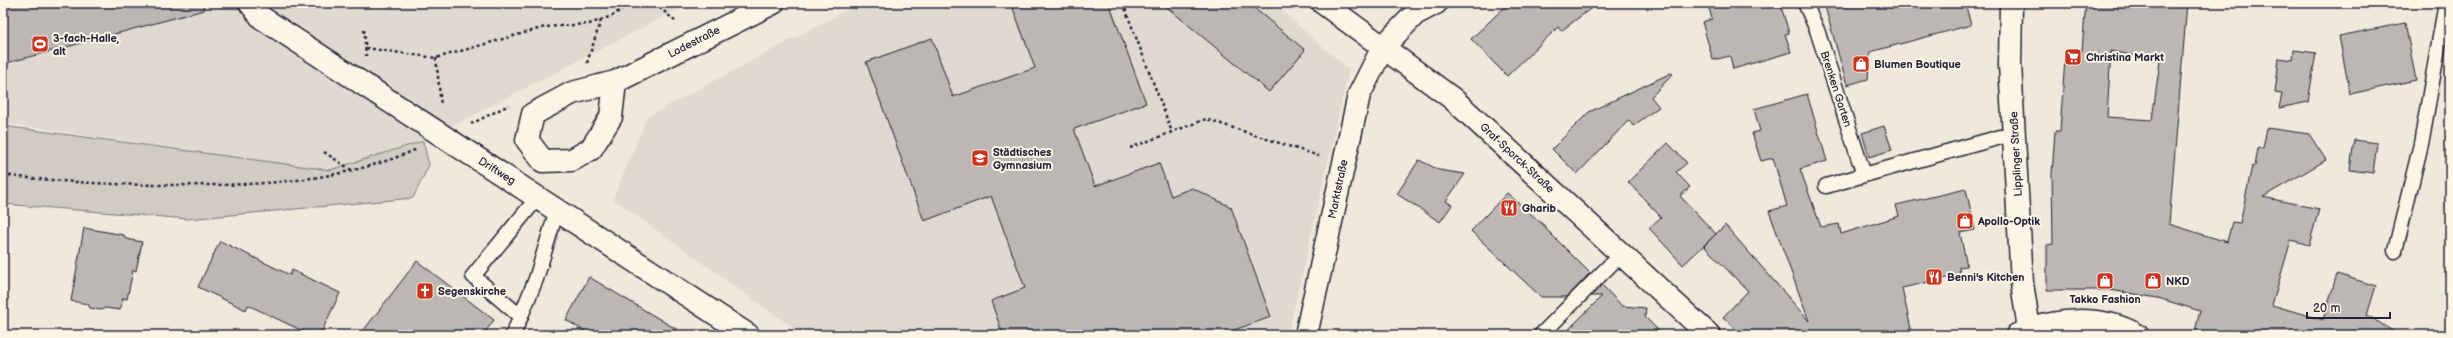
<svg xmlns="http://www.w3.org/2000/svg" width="2453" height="338" font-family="'Balsamiq Sans',sans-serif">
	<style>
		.built { fill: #e0d9cf }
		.green { fill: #d1cbc3; stroke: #7a767f }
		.building { fill: #bcb7b3; stroke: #22223b; fill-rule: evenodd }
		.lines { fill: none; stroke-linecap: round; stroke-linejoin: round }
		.lane-casing { stroke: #22223b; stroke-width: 17 }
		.street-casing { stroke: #22223b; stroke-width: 25 }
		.path { stroke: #22223b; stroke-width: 2.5; stroke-dasharray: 3 3; stroke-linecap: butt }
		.lane { stroke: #fcf5e5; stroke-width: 14 }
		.street { stroke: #fcf5e5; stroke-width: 22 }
		.labels { text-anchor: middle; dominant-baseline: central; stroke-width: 4; stroke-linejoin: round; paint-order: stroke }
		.poi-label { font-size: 11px; font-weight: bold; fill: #22223b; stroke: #fcf5e5; text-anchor: start }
		.street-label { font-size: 11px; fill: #22223b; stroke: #fcf5e5 }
	</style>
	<rect width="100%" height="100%" fill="#efe8db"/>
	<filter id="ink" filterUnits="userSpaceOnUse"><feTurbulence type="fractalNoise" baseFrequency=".025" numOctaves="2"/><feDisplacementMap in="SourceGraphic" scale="8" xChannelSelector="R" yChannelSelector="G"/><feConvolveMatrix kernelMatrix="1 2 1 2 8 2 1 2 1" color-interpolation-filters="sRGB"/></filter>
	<g filter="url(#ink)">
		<path class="built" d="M3,3H690L431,137L330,171L3,123Z
			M860,3H1273L1349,70L1288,335H803L613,199L647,117Z"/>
		<path class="green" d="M3,126L330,170L423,141L429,165L413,198L188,219L3,204Z"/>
		<path class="building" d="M3,3H203L204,10L3,64Z
			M1011,3H1109L1146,103L1074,129L1095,186L1159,163L1171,196L1192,188L1231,207L1271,317L1220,335H1003L991,301L1025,288L991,196L924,221L866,62L932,38L953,97L1035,68Z
			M1162,3H1248L1305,50L1269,92Z
			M1509,3H1598L1561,31L1558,27L1507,76L1471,39Z
			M1727,3H1780L1789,33L1785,34L1791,52L1733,69L1730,56L1713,60L1702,22L1712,19L1709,8Z
			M1824,3H1965L1971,25L1870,52L1868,79L1847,85Z
			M2086,3H2187L2169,224L2227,242L2232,222L2240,223L2252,166H2255L2258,148H2263L2267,128L2309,134L2326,160L2263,197L2319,209L2309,245L2291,240L2272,305L2323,320L2337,274L2376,286L2367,315L2399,335H2194L2200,311L2158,298L2110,290H2047V245L2053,244L2052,174L2055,131H2060L2065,58L2074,59L2075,50H2082ZM2111,51L2160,61L2152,120L2107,117Z
			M2405,23L2416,80L2350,94L2339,36Z
			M2294,50L2316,53L2308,102L2279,108L2282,94L2275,93L2279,58L2293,60Z
			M1671,73L1673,74L1651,97L1659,107L1633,126L1629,120L1577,174L1552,149L1589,112Z
			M1807,94L1827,161L1800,169L1821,227L1839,224L1841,234L1899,216L1896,205L1966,189L1975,230L1960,233L1967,266L1959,267L1960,275L1902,288L1911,329L1903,331V335H1742L1723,317L1748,291L1704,246L1725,225L1809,321L1769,211L1787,206L1773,158L1761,161L1752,133L1760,131L1754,109Z
			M1884,126L1892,150L1869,157L1862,133Z
			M2354,140L2377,143L2373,173L2350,170Z
			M1668,143L1687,163L1676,172L1690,187L1680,196L1716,234L1683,265L1649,228L1661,217L1628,182Z
			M1419,160L1439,170L1465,174L1446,201L1452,205L1440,222L1397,194Z
			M1507,193L1547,228L1546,229L1590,273L1567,297H1541L1471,231Z
			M84,228L124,235L126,239L142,242L136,271L133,270L127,299L123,298L120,310L105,308L101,310L90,308L88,304L71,301Z
			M220,241L290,275L292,270L340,293L320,335H311L248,305L246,310L198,287Z
			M417,261L494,320L483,335H360Z
			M589,277L686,335H591L566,320Z
			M1602,285L1622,306L1646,308L1645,317L1663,335H1563L1602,296H1591Z"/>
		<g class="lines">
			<g class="lane-casing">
				<path id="lane" d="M1805,3L1817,30L1864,175L1826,186
					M1864,175L2015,133
					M2395,251L2421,144L2446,3
					M521,317L473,276L538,197
					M513,335L536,279L557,210
					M1541,335L1621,254"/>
			</g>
			<g class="street-casing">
				<path id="street" d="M250,3L262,18L748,335
					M1323,3L1453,99L1709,335
					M2011,3L2010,64L2022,283L2029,329
					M543,161L527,140L533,114L572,93L615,82L773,3
					M543,161L572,160L591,149L611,117L615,82
					M1306,335L1359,95L1383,47L1415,14L1436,3
					M2017,335C2054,318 2101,315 2137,335"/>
			</g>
			<path class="path" d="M655,3L677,23
				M1123,3L1172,132
				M364,30L366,56
				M366,48L436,58L545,27L589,24L612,16L630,3
				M436,58L441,105
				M587,63L601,20
				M471,124L509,105
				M1130,148L1206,119L1319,156
				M324,152L353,171
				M3,175C58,182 114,185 170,185C253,186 340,183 417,149"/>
			<use href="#lane" class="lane"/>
			<use href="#street" class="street"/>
		</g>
	</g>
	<defs>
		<g id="stadium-square" transform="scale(0.9)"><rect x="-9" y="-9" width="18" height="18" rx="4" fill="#c8321e" stroke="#fcf5e5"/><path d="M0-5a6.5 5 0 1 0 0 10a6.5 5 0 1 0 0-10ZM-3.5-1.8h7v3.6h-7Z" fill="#fff"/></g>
		<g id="supermarket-square" transform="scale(0.9)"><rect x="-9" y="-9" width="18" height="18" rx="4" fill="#c8321e" stroke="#fcf5e5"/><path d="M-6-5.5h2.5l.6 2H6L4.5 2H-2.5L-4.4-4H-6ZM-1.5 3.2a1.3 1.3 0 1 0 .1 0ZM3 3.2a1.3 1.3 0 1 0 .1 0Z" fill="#fff"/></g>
		<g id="shop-square" transform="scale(0.9)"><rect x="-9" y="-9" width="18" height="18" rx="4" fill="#c8321e" stroke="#fcf5e5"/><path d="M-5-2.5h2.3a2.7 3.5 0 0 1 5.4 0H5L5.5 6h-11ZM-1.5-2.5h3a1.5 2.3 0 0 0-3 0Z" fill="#fff"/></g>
		<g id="school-square" transform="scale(0.9)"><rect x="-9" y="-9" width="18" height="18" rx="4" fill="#c8321e" stroke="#fcf5e5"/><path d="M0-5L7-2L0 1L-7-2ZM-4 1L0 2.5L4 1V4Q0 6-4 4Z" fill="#fff"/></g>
		<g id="restaurant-square" transform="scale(0.9)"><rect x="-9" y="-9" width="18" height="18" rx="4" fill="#c8321e" stroke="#fcf5e5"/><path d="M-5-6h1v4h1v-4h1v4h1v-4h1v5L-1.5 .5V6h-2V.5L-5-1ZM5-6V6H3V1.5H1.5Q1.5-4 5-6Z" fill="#fff"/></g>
		<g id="church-square" transform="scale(0.9)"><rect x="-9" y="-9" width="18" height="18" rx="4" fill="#c8321e" stroke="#fcf5e5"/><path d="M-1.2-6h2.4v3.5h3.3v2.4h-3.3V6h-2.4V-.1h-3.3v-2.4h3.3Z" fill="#fff"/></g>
	</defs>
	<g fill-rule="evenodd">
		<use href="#stadium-square" x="40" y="44"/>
		<use href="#supermarket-square" x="2073" y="57"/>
		<use href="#shop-square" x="1861" y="64"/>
		<use href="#school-square" x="980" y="158"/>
		<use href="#restaurant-square" x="1509" y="208"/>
		<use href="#shop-square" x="1965" y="221"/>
		<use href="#restaurant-square" x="1934" y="277"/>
		<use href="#shop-square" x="2105" y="281"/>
		<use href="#shop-square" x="2153" y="281"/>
		<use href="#church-square" x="425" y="291"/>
	</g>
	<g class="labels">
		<g class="poi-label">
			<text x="53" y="38">3-fach-Halle,<tspan x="53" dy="13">alt</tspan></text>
			<text x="2086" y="57">Christina Markt</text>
			<text x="1874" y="64">Blumen Boutique</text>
			<text x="993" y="152">Städtisches<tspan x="993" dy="13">Gymnasium</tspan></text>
			<text x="1522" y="208">Gharib</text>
			<text x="1978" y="221">Apollo-Optik</text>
			<text x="1947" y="277">Benni's Kitchen</text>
			<text x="2166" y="281">NKD</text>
			<text x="438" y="291">Segenskirche</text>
			<text x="2105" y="299" text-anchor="middle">Takko Fashion</text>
		</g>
		<g class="street-label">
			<text transform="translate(694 42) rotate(-27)">Ladestraße</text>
			<text transform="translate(1836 89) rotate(72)">Brenken Garten</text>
			<text transform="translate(2016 154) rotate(-93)">Lipplinger Straße</text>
			<text transform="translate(1517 158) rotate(43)">Graf-Sporck-Straße</text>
			<text transform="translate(497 171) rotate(32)">Driftweg</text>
			<text transform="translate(1338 189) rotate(-78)">Marktstraße</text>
		</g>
	</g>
	<rect width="2453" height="338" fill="none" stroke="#fcf5e5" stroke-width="16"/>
	<rect x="8" y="8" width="2437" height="322" fill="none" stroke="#22223b" stroke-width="1.5" filter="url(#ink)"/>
	<path d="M2307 312v6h83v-6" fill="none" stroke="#22223b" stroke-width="2"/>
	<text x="2313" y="312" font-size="12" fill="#22223b" stroke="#fcf5e5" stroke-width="3" paint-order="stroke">20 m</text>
</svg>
